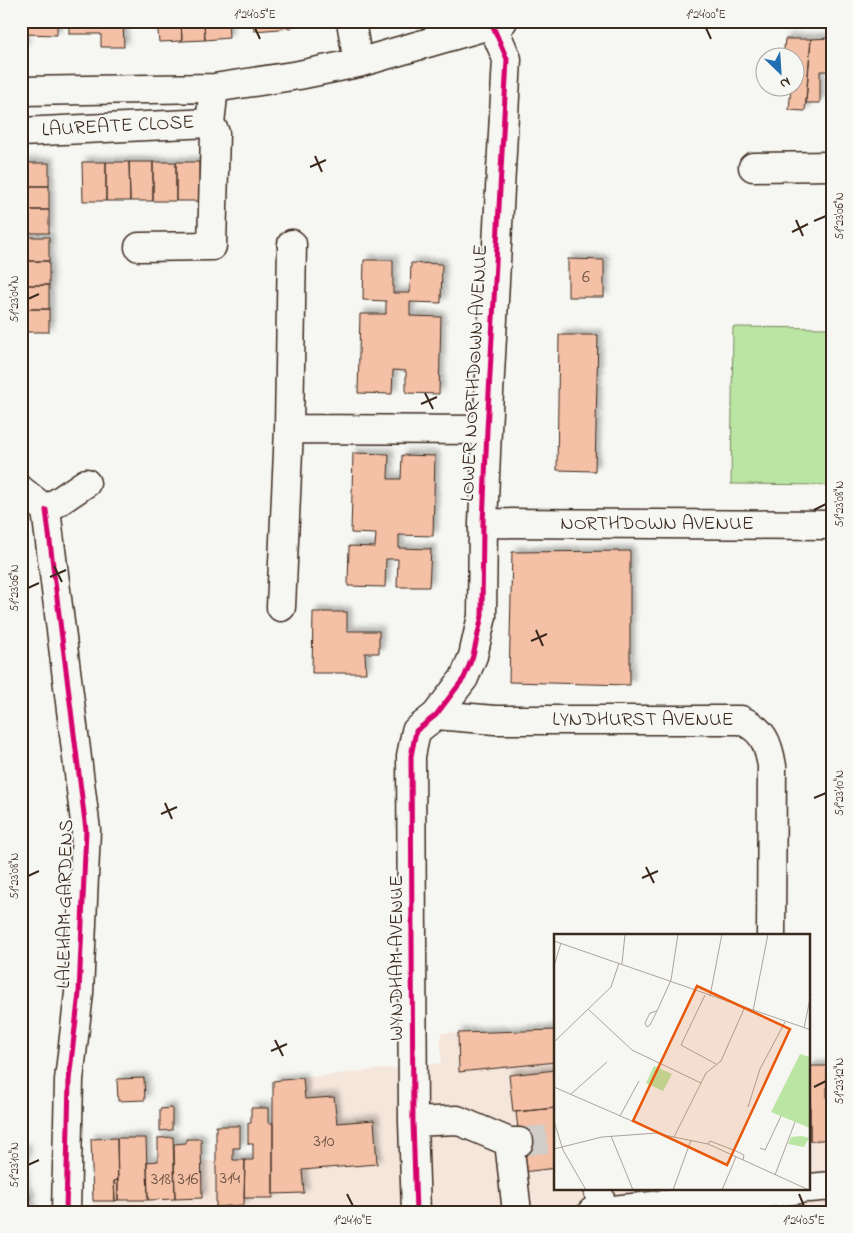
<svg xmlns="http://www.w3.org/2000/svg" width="853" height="1233" font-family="'Indie Flower',sans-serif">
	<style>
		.built { fill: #f5e6db }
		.green { fill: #bae5a3; stroke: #7a8860 }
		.building { fill: #f4c0a6; stroke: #3b2a1e; filter: url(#shadow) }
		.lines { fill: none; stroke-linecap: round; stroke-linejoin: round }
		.minor-tunnel { stroke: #d1cdc8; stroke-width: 28; stroke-dasharray: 28 14; stroke-linecap: butt }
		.minor-casing { stroke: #3b2a1e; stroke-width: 31 }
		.major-casing { stroke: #3b2a1e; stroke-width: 31 }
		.minor { stroke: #f6f6f2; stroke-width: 28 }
		.major { stroke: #f6f6f2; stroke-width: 28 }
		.cycleway-casing { stroke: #f6f6f2; stroke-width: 8 }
		.cycleway { stroke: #d6006c; stroke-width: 5 }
		.ticks { fill: none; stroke: #3b2a1e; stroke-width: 2 }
		.labels { text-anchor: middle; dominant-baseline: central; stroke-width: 4; stroke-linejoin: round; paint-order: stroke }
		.number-label { font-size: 18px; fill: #695040 }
		.street-label { font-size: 20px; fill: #3b2a1e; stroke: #f6f6f2 }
		.inset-road { fill: none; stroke: #aba49d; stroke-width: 1 }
		.view { fill: #e8590c; fill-opacity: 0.15; stroke: #e8590c; stroke-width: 2.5 }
		.inset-edge { fill: none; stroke: #3b2a1e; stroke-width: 2.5 }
		.neatline { fill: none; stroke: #3b2a1e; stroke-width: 2 }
		.ticks-label { font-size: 12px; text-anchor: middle; fill: #3b2a1e }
	</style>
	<defs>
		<filter id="shadow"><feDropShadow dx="4.5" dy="-4.5" stdDeviation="2.5" flood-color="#0004"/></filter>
	</defs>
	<rect width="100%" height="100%" fill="#f6f6f2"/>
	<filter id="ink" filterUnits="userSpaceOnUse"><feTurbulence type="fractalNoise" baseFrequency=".02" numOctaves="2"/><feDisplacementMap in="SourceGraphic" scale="10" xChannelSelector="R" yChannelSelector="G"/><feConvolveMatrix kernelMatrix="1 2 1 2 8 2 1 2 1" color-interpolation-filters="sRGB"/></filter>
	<g filter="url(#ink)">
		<path class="built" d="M555,1030L556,1189H809V1098H832V1212H93L92,1163L273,1160V1081L441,1063V1033Z"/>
		<path class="green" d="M733,327L832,328V485L731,484Z"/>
		<path class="building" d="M21,21H57V35L25,34L24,48H21Z
			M69,21H123L124,47H101V34H69Z
			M157,21H181L182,41L159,42Z
			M181,21H204L205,40L182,41Z
			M204,21H228L229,38L205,40Z
			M253,21H291L292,28L254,31Z
			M832,38V71H820V103H806L811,39Z
			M785,39H811L805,111L789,110L791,88H796V58H783Z
			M82,162H106V201H83Z
			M106,162H129L130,201H106Z
			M129,162H153V201H130Z
			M153,162H176V201H153Z
			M176,162H199L200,201H176Z
			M21,163H49V186H21Z
			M21,186H49V210H21Z
			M21,210H49V233H21Z
			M21,237H49V261H21Z
			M568,259L604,260V297H568Z
			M364,260H393V293H410L411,263L442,264L441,303L410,302V316L441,317L439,394L406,393V371L393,370L392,394L358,393L360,314H386V301L363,300Z
			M21,261H49V285H21Z
			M21,285H49V309H21Z
			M21,309H49V332H21Z
			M559,335H598L595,471L557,470Z
			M353,453L389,454L388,479H401L402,455L435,456L433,536L399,535V548L431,549L429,587H397L398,559H386L385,587L348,586L349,546L375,547L376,534L351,533Z
			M630,551V685L509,682L512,552Z
			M313,612H347V631H379V653H365L366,673H312Z
			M556,1030V1062L459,1072L458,1033Z
			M809,1066L810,1141H809Z
			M810,1066H827V1098H832V1139L810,1141Z
			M556,1070V1108L513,1112L509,1075Z
			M144,1078L145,1100L118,1101L117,1079Z
			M303,1078L305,1099L334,1097L337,1123L374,1120L377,1164L302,1170L304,1193L273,1194V1081Z
			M172,1108V1130L160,1131V1109Z
			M251,1108H268V1123H273V1198H244L245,1160H253V1144H248V1123H251Z
			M556,1108V1168L523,1172L516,1112Z
			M216,1126H240V1148H233V1160H245L244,1205L216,1207Z
			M173,1137L175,1199L148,1200L147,1162L158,1161V1138Z
			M117,1138L118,1180L114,1181L115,1201H93L91,1139Z
			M117,1138H146L148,1200H118Z
			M186,1139H201L202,1198L175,1199L174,1144L186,1143Z
			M21,1145L22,1149H26V1162L22,1163L25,1194H29L31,1212H21Z
			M118,1180V1200L115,1201L114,1181Z"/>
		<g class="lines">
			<path class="minor-tunnel" d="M519,1142L556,1138"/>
			<g class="minor-casing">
				<path id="minor" d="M351,21L358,63
					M21,91L214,88L299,75L358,63L503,21
					M21,132L210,123L214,88
					M753,167L832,166
					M139,247L212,246L215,133L210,123
					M289,429L487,430
					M21,490L46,510L86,483
					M46,510L86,830L79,993L69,1080L66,1212
					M483,523L832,525
					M281,607L289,429L292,244
					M436,715L495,720H741C763,730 768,742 772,766L771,936
					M413,1122L457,1120L509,1142
					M598,1189L602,1210
					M416,1212L413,1122L411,756L416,731L436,715L464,678L473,656L482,616L483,523L487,430L507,59L492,24
					M517,1212L509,1142H519"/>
			</g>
			<g class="major-casing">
				<path id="major" d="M809,1188L832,1186
					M592,1212L713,1200L800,1189"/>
			</g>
			<use href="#minor" class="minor"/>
			<use href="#major" class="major"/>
			<g class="cycleway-casing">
				<path id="cycleway" d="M46,510L86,830L79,993L69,1080L66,1212
					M416,1212L413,1122L411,756L416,731L436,715L464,678L473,656L482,616L483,523L487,430L507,59L492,24"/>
			</g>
			<use href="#cycleway" class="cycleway"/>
		</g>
	</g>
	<path class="ticks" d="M255,28L260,39M706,28L711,39M315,156L322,172M310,167L326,160M796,220L803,236M814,221L826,216M792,232L808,224M28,299L39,294M425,393L433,409M421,404L437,397M814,510L826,504M54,566L62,582M50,577L66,570M28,588L39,583M536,630L543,646M531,641L547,634M814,798L826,793M165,803L172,819M161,814L177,807M646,867L654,883M28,876L39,871M642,878L658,871M275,1040L283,1056M271,1051L287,1044M814,1087L826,1081M28,1165L39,1160M347,1194L353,1206M799,1194L804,1206"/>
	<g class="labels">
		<g class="number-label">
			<text x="586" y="278">6</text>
			<text x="324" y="1142">310</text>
			<text x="230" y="1179">314</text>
			<text x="161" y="1180">318</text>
			<text x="188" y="1180">316</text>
		</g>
		<g class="street-label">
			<text transform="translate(118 127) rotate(-3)">LAUREATE CLOSE</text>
			<text transform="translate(475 373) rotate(-87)">LOWER NORTHDOWN AVENUE</text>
			<text x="657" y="524">NORTHDOWN AVENUE</text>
			<text x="643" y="720">LYNDHURST AVENUE</text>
			<text transform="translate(66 904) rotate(-89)">LALEHAM GARDENS</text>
			<text transform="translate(397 958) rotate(-90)">WYNDHAM AVENUE</text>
		</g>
	</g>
	<g transform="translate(554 934)">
		<rect width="256" height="256" fill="#f6f6f2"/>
		<path d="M246,120L256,123V194L217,178ZM100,132L118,140L109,157L92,149ZM248,202L255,204L250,213L234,210L237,203Z" fill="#bae5a3"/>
		<path class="inset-road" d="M0,7L257,96M68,30L71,0M0,32L7,9M151,61L127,111L162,130M156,62L168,0M34,75L78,116L147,149M103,77L117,46L124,0M103,77L96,91L93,93L91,89L96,79ZM199,77L214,0M250,94L257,60M0,108L57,53L65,29M0,153L110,201L154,210L255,256M17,160L53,128M194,173L206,135L231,88M66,182L85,147M0,187L9,216L32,256M57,202L79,256M120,203L152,139L167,127L190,75M154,210L156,207L182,217L190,221L189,226M206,214L211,216L227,182M0,215L48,203L103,199M221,241L241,188M119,256L137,206M168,256L182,223"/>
		<path class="view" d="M143,52L236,95L173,231L79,187Z"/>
		<rect width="256" height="256" class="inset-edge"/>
	</g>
	<rect width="853" height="1233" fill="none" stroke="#f6f6f2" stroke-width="55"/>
	<g transform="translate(780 72) rotate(155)"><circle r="24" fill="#f6f6f2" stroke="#aba49d"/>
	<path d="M0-4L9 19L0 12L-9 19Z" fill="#1f6fb2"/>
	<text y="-8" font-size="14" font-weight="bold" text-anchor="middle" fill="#3b2a1e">N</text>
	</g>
	<rect x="28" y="28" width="798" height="1178" class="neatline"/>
	<g class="ticks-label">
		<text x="255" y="18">1°24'05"E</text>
		<text x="706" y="18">1°24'00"E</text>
		<text transform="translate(839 216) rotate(-90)" y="4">51°23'06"N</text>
		<text transform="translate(14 299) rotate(-90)" y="4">51°23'04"N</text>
		<text transform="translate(839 504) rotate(-90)" y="4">51°23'08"N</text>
		<text transform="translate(14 588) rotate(-90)" y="4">51°23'06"N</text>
		<text transform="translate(839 793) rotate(-90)" y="4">51°23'10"N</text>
		<text transform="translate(14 876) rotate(-90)" y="4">51°23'08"N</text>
		<text transform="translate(839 1081) rotate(-90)" y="4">51°23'12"N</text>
		<text transform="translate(14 1165) rotate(-90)" y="4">51°23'10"N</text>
		<text x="353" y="1224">1°24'10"E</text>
		<text x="804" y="1224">1°24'05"E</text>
	</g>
</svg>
